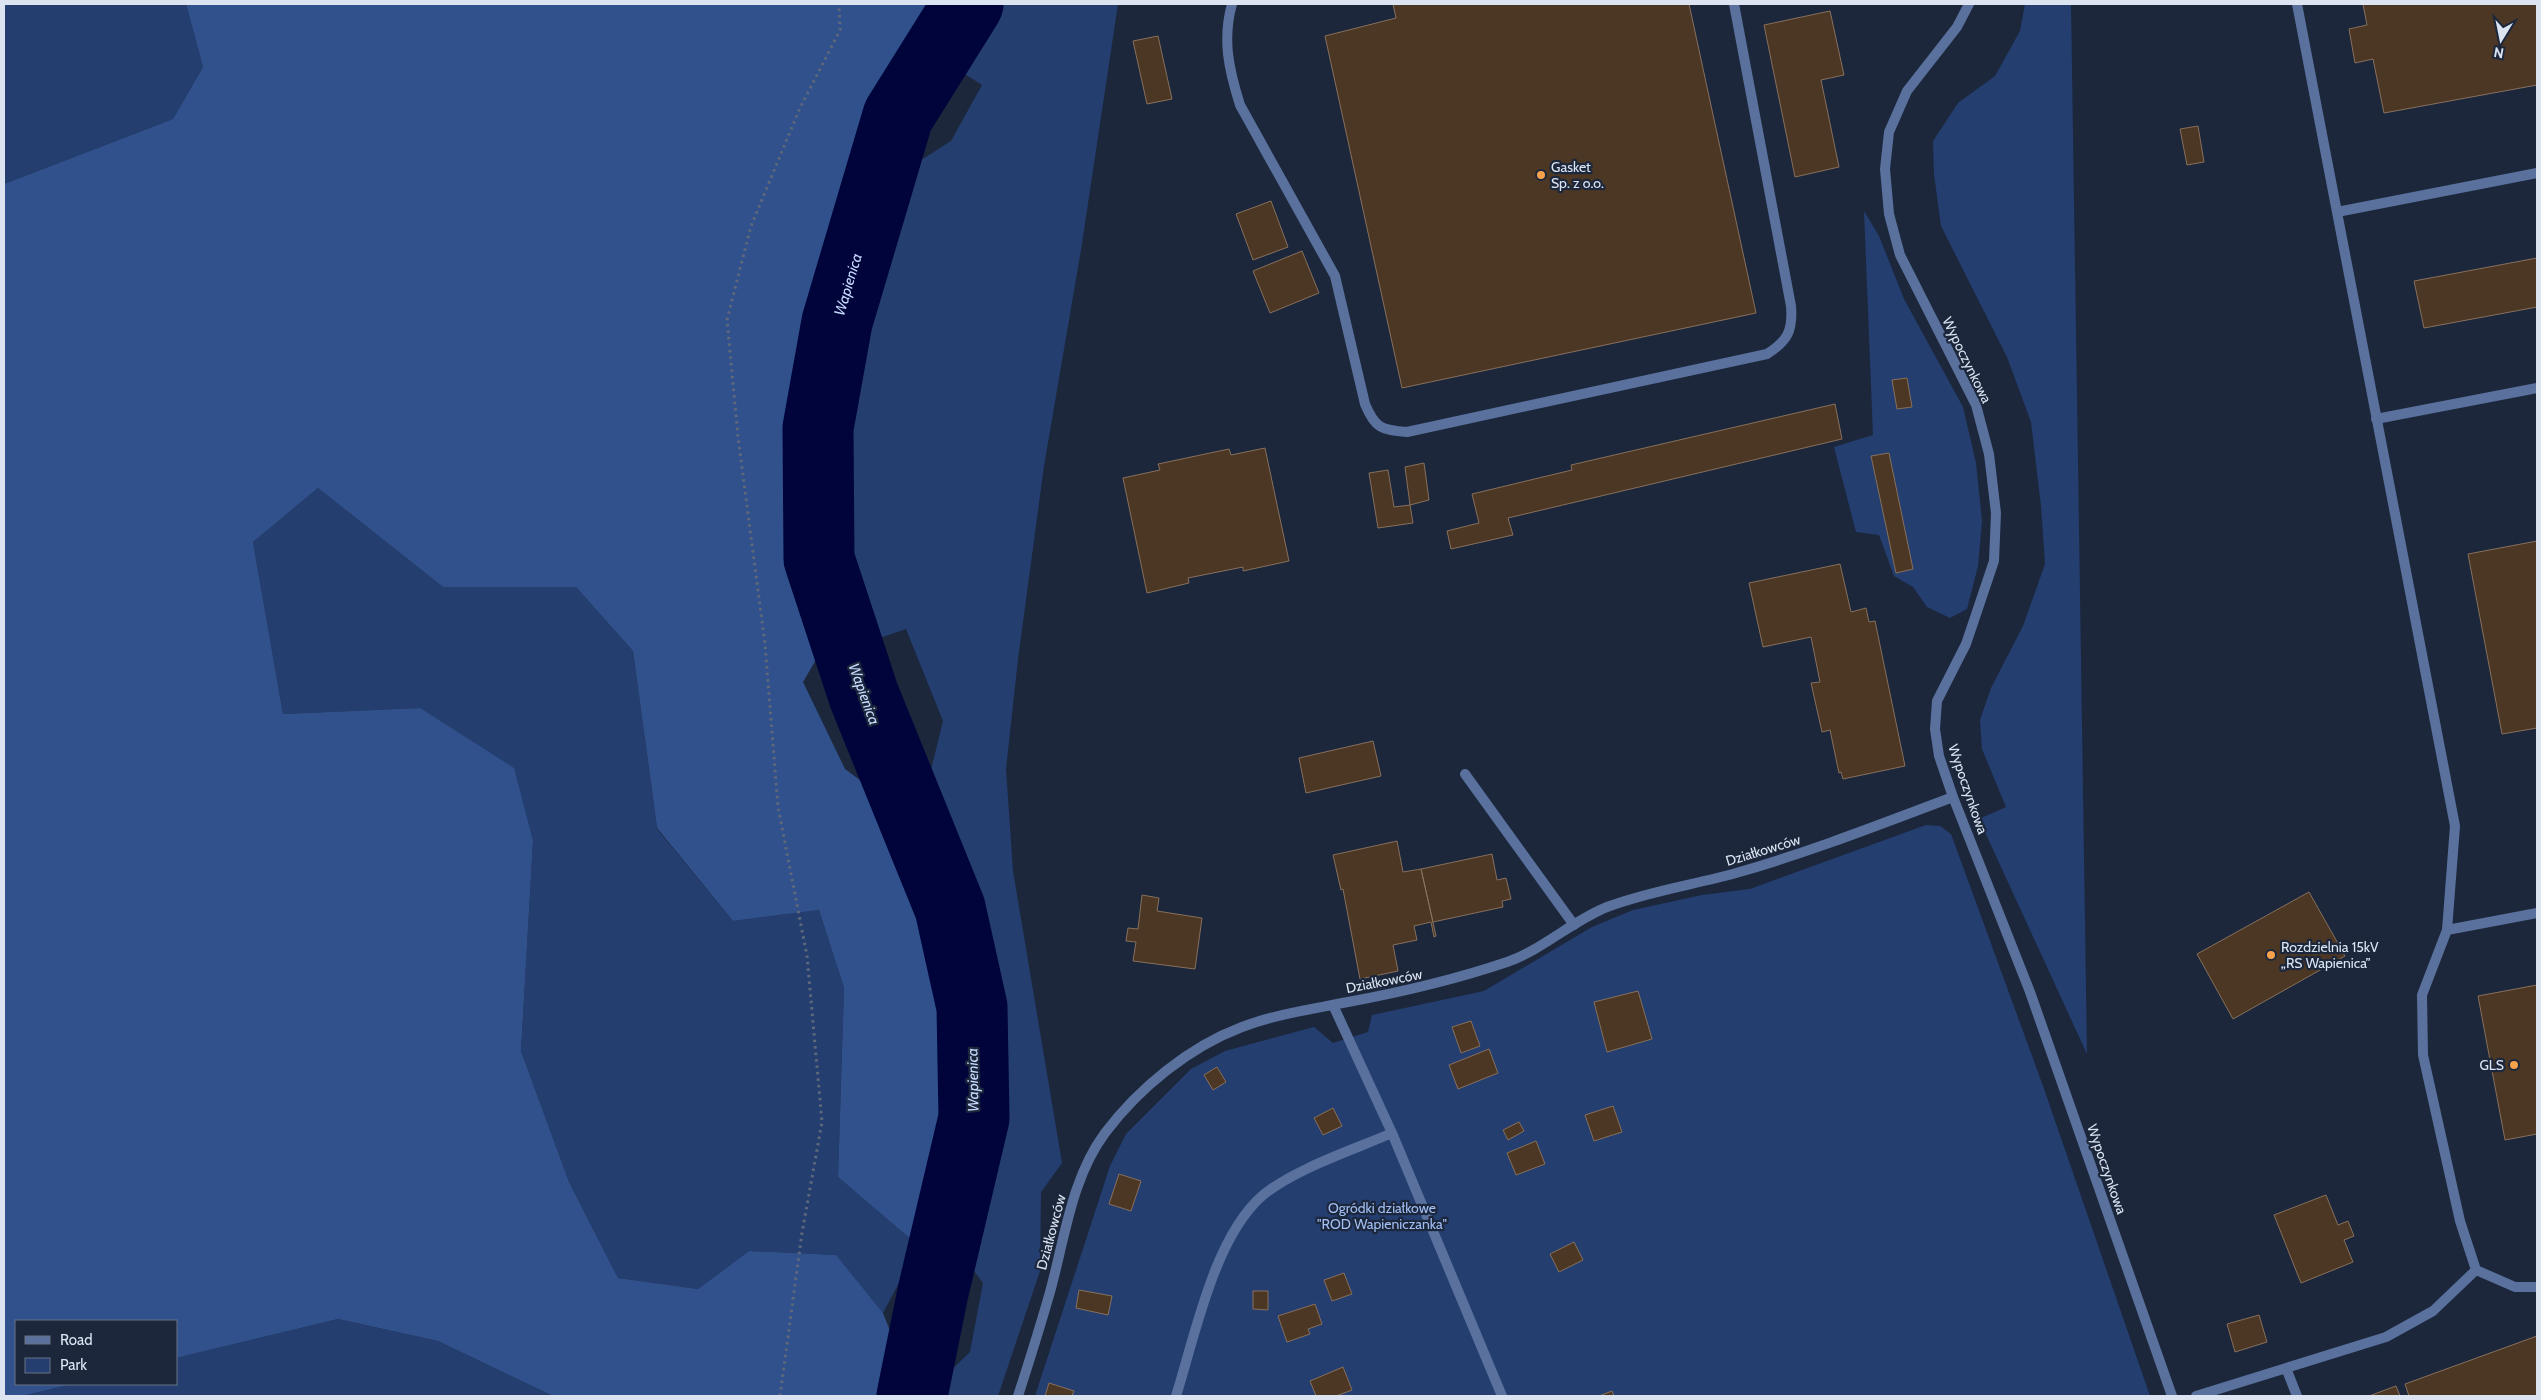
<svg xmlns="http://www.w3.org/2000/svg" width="2541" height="1400" font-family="Cabin,sans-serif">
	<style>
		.green { fill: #243e70 }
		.forest { fill: #31518c }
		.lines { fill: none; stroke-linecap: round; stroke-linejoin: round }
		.river { stroke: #00043b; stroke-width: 71 }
		.building { fill: #4c3725; stroke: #87705c }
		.path { stroke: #5e687b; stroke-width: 3; stroke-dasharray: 2.5 4; stroke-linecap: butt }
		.lane { stroke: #59719c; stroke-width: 10 }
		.street { stroke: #59719c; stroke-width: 10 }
		.poi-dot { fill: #f8a14b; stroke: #1c273c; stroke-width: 2 }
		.labels { text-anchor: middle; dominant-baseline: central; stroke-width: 4.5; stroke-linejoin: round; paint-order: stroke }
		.poi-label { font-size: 14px; fill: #dce4f2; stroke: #1c273c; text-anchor: start }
		.street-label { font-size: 14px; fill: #dce4f2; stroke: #1c273c }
		.park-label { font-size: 14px; fill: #a2bff3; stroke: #1c273c }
		.water-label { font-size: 15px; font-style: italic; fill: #c7dbfe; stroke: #1c273c }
	</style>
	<rect width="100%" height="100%" fill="#1c273c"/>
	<path class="green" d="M4,4H186L203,67L173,119L4,184Z
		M997,4H1118L1081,250L1044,466L1018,659L1006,769L1013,871L1062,1163L1041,1192L1040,1271L998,1396H932L934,1387L970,1352L983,1283L967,1262L992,1128V1018L930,774L943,721L906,629L877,639L844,551L839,424L889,229L918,162L951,141L982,85L957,69Z
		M2025,4H2071L2087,1054L1979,819L2006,807L1982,749L1980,720L1991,688L2023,626L2045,564L2041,506L2031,422L2007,357L1941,226L1934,174L1933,141L1958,103L1995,76L2020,31Z
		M1864,211L1879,236L1904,299L1963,407L1976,463L1982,521L1978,566L1967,609L1950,618L1927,607L1913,587L1894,576L1879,535L1856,532L1834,447L1873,435Z
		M318,488L443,587H576L633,651L657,829L733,921L819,910L844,988L838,1177L928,1254L910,1262L883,1313L835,1255L749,1251L698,1289L618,1278L569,1182L521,1051L533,841L420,708L283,714L253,542Z
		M1926,825L1940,826L1951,834L2043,1086L2150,1396H1035L1110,1166L1126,1134L1191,1069L1225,1051L1314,1027L1333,1043L1368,1032L1372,1015L1484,991L1592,927L1633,910L1702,895L1750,889Z
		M338,1319L438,1341L553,1396H22L73,1384H176V1358Z"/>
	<path class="forest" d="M186,4H929L881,81L847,211L814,308L785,426L798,565L824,646L803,682L845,769L896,807L948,986L952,1109L928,1254L838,1177L844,988L819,910L733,921L657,828L633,651L576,587H443L318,488L253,542L283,714L420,708L514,768L533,841L521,1051L569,1182L618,1278L698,1289L749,1251L836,1255L883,1313L900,1356L892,1396H553L438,1341L338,1319L176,1358V1321H16V1384H73L22,1396H4V184L173,119L203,67Z"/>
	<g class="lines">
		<path class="river" id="s1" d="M912,1396L933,1292L974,1118L972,1007L950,908L864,696L819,559L818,428L837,322L898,116L968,4"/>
	</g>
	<path class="building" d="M1393,4H1689L1756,313L1402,388L1325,36L1396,18Z
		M2363,4H2537V85L2384,113L2373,59L2355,63L2349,29L2367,25Z
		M1830,11L1844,75L1821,80L1839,167L1795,177L1764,25Z
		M1158,36L1172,99L1147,104L1133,41Z
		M2198,126L2204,162L2187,165L2180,129Z
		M1271,201L1288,247L1253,260L1236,214Z
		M1302,251L1319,293L1270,313L1253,271Z
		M2537,258V307L2424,328L2414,281Z
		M1907,378L1912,407L1897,409L1892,380Z
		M1835,404L1842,439L1508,518L1513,535L1451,549L1447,531L1479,523L1472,494L1572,470L1571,465Z
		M1265,448L1289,561L1243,571V567L1188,578L1189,583L1147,593L1123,478L1160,470L1158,464L1229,449L1231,455Z
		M1889,453L1913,569L1896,573L1871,456Z
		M1424,463L1429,500L1410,505L1405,467Z
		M1388,470L1394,507L1410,505L1413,523L1378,528L1369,473Z
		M2537,541V728L2502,734L2468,554Z
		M1840,564L1851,612L1866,608L1869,622L1875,621L1905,766L1843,779L1841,772L1839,773L1830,730L1822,732L1811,683L1820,682L1811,637L1763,647L1749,583Z
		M1373,741L1381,776L1306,793L1299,758Z
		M1397,841L1403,872L1421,869L1436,936L1434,937L1431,922L1414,926L1417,940L1393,945L1398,971L1360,979L1343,889L1341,890L1333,855Z
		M1492,854L1497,880L1506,878L1511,899L1502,901L1503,907L1433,922L1421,869Z
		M2309,892L2345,956L2233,1019L2197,954Z
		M1142,895L1159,898L1157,911L1202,918L1195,969L1133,961L1136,942L1126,941L1128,928L1138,929Z
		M2537,985V1134L2505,1140L2478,996Z
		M1638,991L1652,1039L1607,1052L1594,1002Z
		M1471,1021L1480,1046L1461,1053L1452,1027Z
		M1489,1049L1498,1073L1458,1089L1449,1065Z
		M1217,1067L1226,1082L1213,1090L1204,1075Z
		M1613,1106L1622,1132L1594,1141L1585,1115Z
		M1333,1108L1342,1126L1323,1135L1314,1118Z
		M1519,1122L1524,1131L1508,1140L1503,1130Z
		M1536,1141L1545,1164L1516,1175L1507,1153Z
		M1119,1174L1141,1181L1131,1211L1109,1204Z
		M2326,1195L2338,1225L2348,1221L2354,1236L2344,1240L2353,1262L2301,1283L2274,1215Z
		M1574,1242L1583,1260L1559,1272L1550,1254Z
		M1344,1273L1352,1294L1332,1301L1324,1280Z
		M1079,1290L1112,1296L1108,1315L1076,1308Z
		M1253,1291H1268V1310L1253,1309Z
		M1315,1304L1322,1324L1308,1329L1310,1334L1287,1342L1278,1316Z
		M2259,1315L2267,1342L2235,1352L2227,1324Z
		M2537,1336V1396H2409L2405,1384Z
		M1343,1367L1352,1390L1336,1396H1316L1310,1381Z
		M1049,1383L1074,1391L1072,1396H1045Z
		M2396,1386L2400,1396H2369Z
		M1612,1391L1614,1396H1599Z"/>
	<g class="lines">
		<path class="path" d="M780,1396L802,1233L822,1122L807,956L778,807L765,644L738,437L727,320L751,226L800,108L840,30L839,4"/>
		<path class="lane" d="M1232,4C1222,40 1229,70 1240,105L1335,276L1365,404C1375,428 1381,430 1407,432L1767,354C1788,341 1793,330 1791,306L1734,4
			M2297,4L2455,826L2447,930L2422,995L2423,1055L2460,1221L2476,1270L2515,1287H2537
			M2337,212L2537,173
			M2376,419L2537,388
			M1465,774L1574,925
			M2447,930L2537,913
			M1333,1005L1392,1133L1502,1396
			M2286,1368L2297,1396
			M1176,1396C1195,1336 1214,1238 1262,1196C1294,1169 1353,1150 1392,1133
			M2196,1396L2386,1337L2433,1311L2476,1270"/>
		<path class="street" d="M1969,4L1957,27L1907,91L1889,132L1885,169L1889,214L1900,255L1976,405L1989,454L1996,513L1994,561L1966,644L1937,701L1935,729L1939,756L1953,797L2030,992L2172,1396
			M1018,1396C1029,1362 1040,1327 1050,1292C1065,1238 1071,1179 1105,1133C1139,1088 1189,1047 1242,1027C1276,1014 1313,1009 1348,1002C1402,992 1454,980 1507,962C1542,950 1572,921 1607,907C1649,891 1693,885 1736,873C1810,852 1881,824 1953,797"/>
	</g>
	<g class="poi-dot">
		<circle cx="1541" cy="175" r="5"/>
		<circle cx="2271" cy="955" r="5"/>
		<circle cx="2514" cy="1065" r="5"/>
	</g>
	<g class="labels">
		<g class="poi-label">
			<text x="1551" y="167">Gasket<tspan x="1551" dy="16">Sp. z o.o.</tspan></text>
			<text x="2281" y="947">Rozdzielnia 15kV<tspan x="2281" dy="16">„RS Wapienica”</tspan></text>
			<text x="2504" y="1065" text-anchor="end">GLS</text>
		</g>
		<g class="street-label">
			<text transform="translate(1967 360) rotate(64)">Wypoczynkowa</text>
			<text transform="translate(1968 789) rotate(71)">Wypoczynkowa</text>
			<text transform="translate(1763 850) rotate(-17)">Działkowców</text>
			<text transform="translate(1384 981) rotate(-11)">Działkowców</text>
			<text transform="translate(2107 1169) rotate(71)">Wypoczynkowa</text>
			<text transform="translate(1051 1232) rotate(-75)">Działkowców</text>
		</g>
		<g class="park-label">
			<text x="1382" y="1208">Ogródki działkowe<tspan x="1382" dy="16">"ROD Wapieniczanka"</tspan></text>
		</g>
		<g class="water-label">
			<text stroke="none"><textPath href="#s1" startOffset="1148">Wapienica</textPath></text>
			<text transform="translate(864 694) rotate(70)">Wapienica</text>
			<text transform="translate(973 1080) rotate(-91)">Wapienica</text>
		</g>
	</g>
	<rect width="2541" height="1400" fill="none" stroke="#dce4f2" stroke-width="10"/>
	<rect x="15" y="1320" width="162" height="65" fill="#1c273c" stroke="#697385"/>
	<rect x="25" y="1336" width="25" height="8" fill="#59719c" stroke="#697385"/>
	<text x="60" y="1345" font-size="15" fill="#dce4f2">Road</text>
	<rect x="25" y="1358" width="25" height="15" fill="#243e70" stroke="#697385"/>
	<text x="60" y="1370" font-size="15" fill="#dce4f2">Park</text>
	<g transform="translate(2501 40) rotate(190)" stroke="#1c273c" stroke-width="4" paint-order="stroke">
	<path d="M0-4L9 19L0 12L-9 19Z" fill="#dce4f2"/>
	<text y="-8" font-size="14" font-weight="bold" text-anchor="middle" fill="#dce4f2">N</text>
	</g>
</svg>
